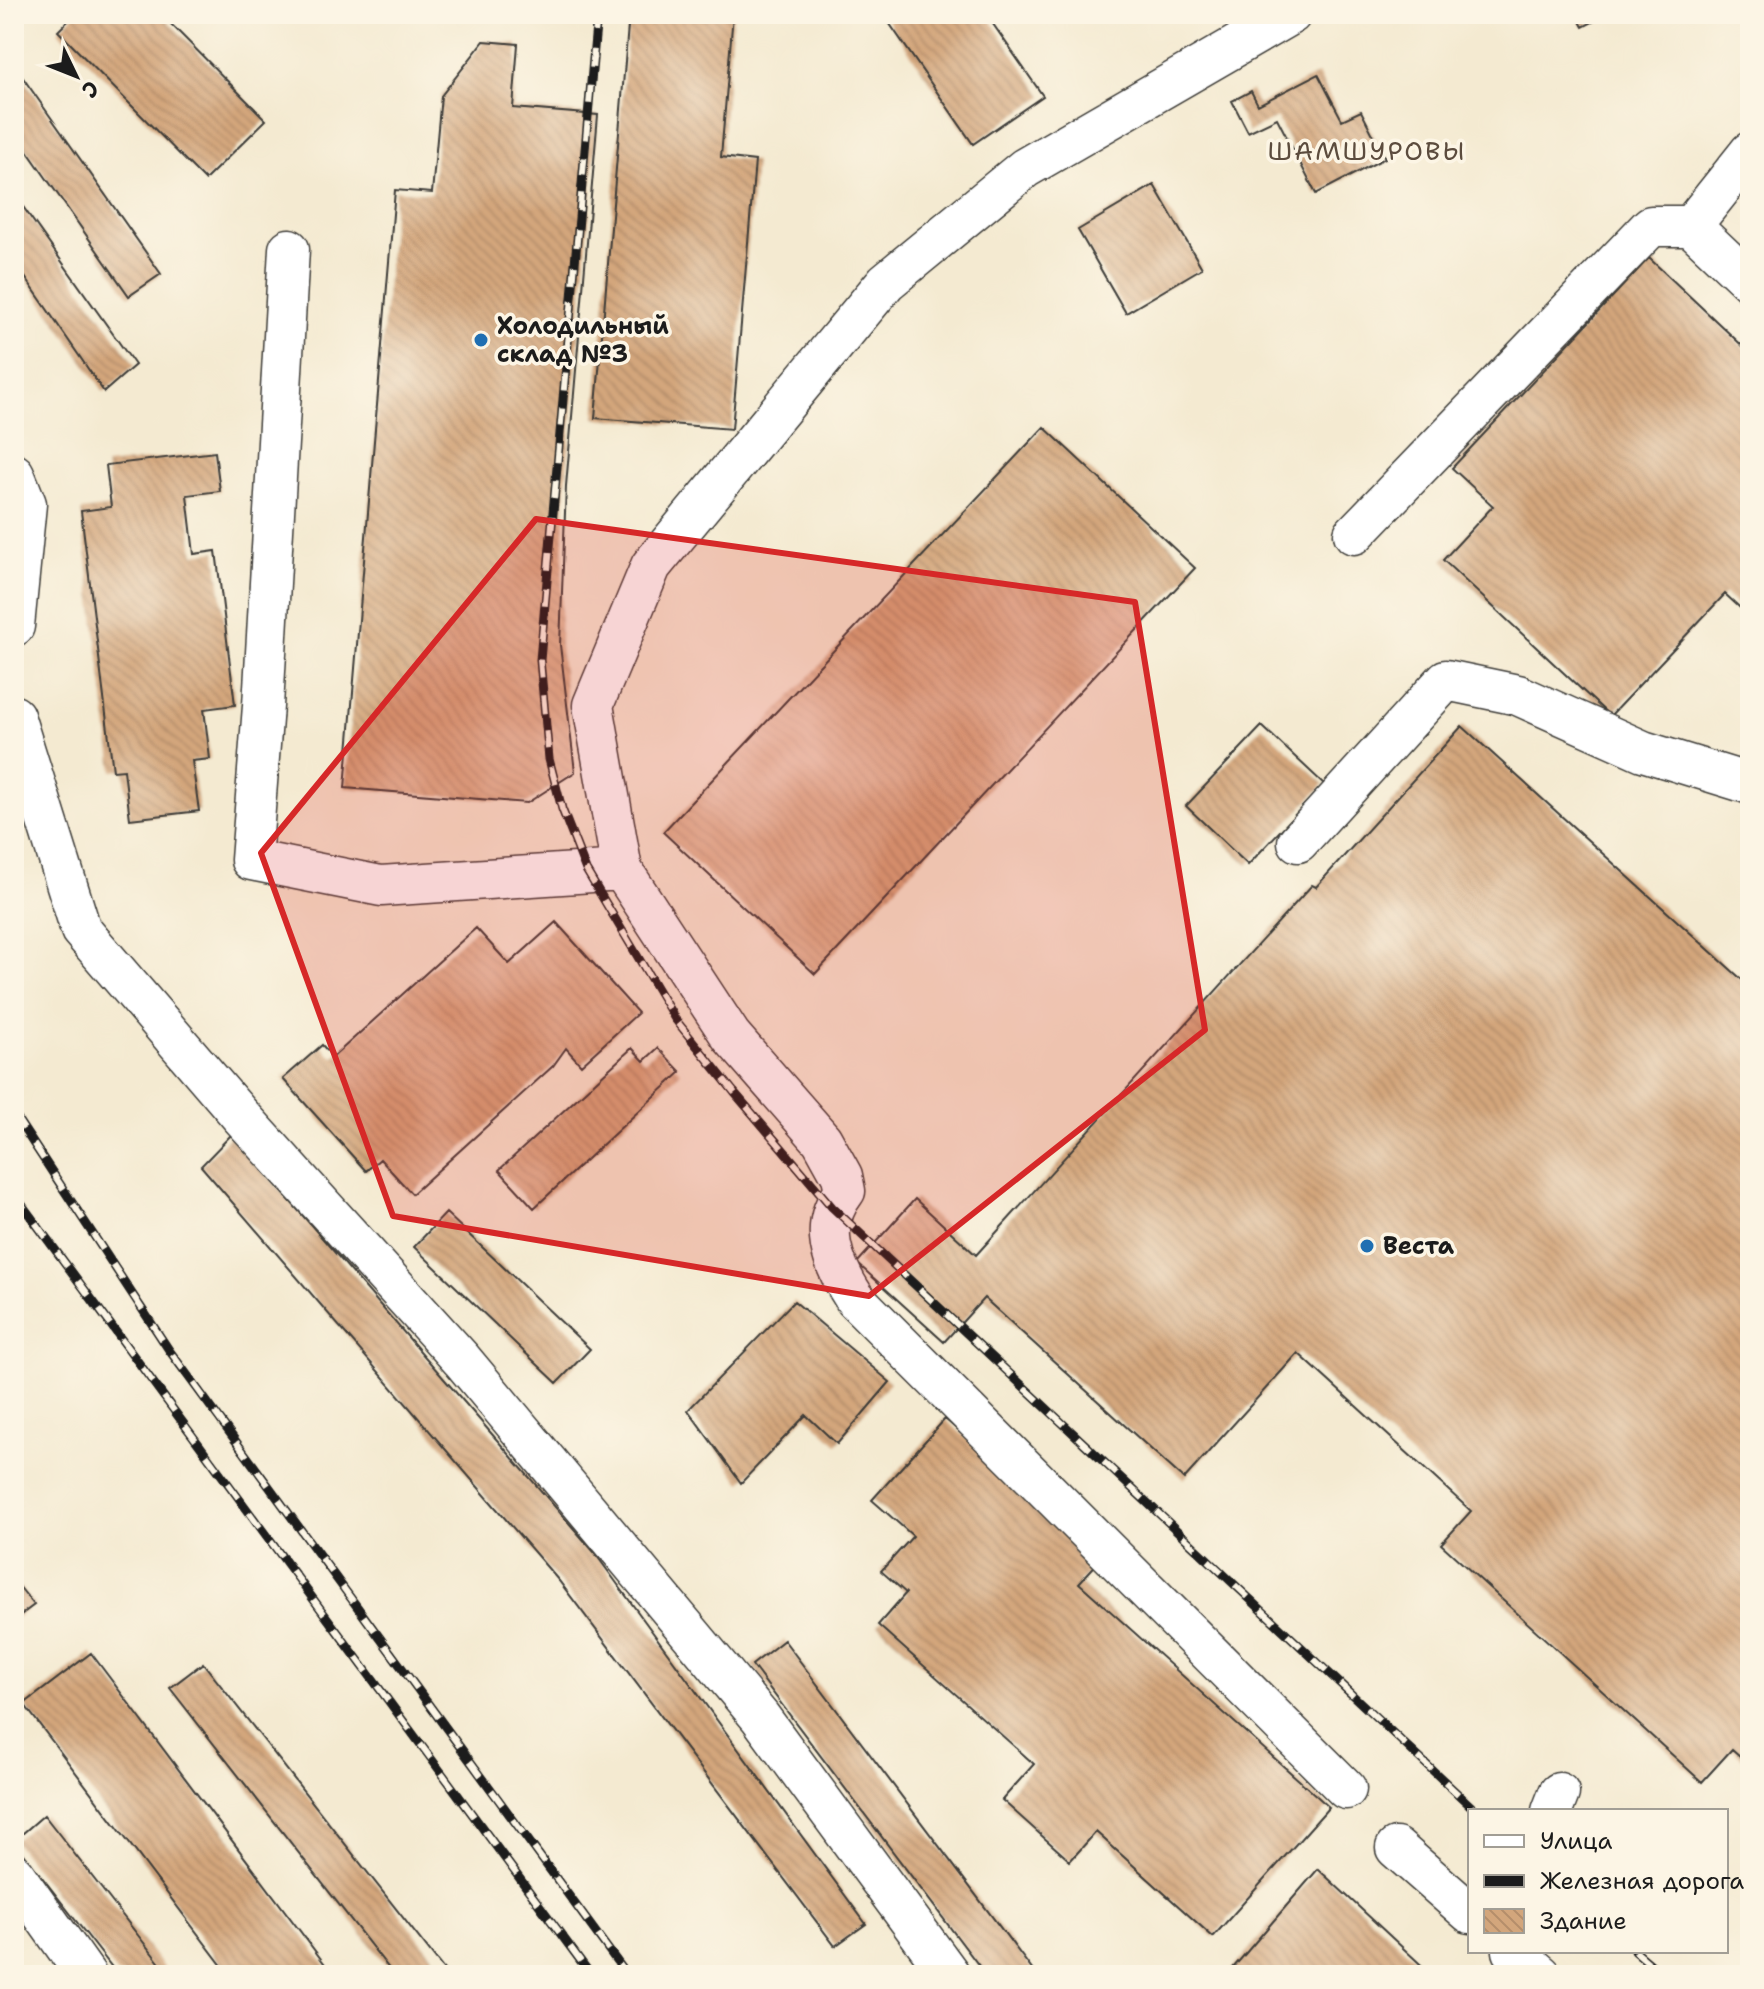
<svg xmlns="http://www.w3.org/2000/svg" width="1764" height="1989" font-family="'Shantell Sans',sans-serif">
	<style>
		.building { fill: url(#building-back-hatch) }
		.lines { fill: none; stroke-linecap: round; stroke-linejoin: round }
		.minor-casing { stroke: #3c3b37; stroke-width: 43 }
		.minor { stroke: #fff; stroke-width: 40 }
		.rail-casing { stroke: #1c1c1c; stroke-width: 9 }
		.rail { stroke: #fcf5e5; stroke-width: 6; stroke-dasharray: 18; stroke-linecap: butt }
		.marked { fill: #d62828; fill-opacity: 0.2; stroke: #d62828; stroke-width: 6; stroke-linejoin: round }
		.poi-dot { fill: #1f6fb2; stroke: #fcf5e5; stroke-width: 3 }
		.labels { text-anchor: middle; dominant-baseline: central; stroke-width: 7; stroke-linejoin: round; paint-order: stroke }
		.poi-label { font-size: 24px; font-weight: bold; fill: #1c1c1c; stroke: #fcf5e5; text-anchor: start }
		.neighbourhood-label { font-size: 26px; letter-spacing: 2px; fill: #5c4c3e; stroke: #fcf5e5 }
	</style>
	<defs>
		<pattern id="building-back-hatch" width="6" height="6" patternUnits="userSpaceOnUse" patternTransform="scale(2)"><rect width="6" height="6" fill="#d3a67c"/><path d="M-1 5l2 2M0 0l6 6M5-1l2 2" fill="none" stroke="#b58e6b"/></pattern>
	</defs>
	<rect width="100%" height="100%" fill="#fcf5e5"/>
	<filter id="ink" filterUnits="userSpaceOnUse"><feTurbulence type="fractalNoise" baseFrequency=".0125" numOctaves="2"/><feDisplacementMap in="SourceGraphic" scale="16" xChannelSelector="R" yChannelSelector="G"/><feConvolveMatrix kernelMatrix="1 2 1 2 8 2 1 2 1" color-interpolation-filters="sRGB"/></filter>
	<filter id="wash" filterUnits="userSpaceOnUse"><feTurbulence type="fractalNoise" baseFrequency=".006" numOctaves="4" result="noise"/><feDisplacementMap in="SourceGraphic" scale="32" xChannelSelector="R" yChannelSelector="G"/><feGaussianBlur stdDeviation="1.8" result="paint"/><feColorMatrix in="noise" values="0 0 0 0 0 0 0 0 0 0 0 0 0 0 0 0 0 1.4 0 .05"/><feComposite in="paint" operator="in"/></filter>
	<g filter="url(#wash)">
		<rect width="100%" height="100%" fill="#f4ead1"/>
		<g id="blocks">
			<path class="building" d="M75,14H161L266,120L205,180L58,31Z
				M629,14H733L721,157L755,161L732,429L595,418Z
				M883,14H986L1043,96L973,144Z
				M1576,14H1608L1583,27Z
				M484,41L518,44L513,108L598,115L566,486L560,645L575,772L527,803L345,788L395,190L432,193L441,96Z
				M14,65L161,274L129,296L14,132Z
				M1318,74L1342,120L1361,111L1385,158L1316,194L1277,118L1248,132L1232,101L1251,91L1258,105Z
				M1154,185L1202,268L1126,313L1078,230Z
				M14,194L135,365L104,392L14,261Z
				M1649,258L1750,353V617L1725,594L1610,716L1443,560L1493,506L1452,468Z
				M1044,427L1195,568L815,974L663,832Z
				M215,452L220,491L187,495L194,554L216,551L235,705L204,709L210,759L192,761L199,811L130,819L124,770L113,771L81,511L111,507L106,465Z
				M1262,726L1324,784L1248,865L1186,806Z
				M1462,726L1750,987V1765L1732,1749L1702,1782L1441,1544L1471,1511L1298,1353L1184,1479L984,1298L944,1342L857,1263L915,1199L976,1255L1312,885L1316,887Z
				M556,922L638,1013L581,1065L566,1048L553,1066L412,1194L380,1159L366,1171L283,1079L322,1045L333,1057L476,928L509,964Z
				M632,1048L644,1061L658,1048L681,1072L534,1208L499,1170Z
				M232,1134L594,1552L866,1924L835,1946L559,1581L201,1166Z
				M446,1213L590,1349L557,1383L414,1247Z
				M794,1301L890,1382L837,1444L806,1415L741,1483L688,1410Z
				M945,1419L1102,1558L1079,1583L1329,1807L1213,1937L1096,1832L1070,1861L1002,1800L1034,1764L878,1625L906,1593L881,1571L913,1536L872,1500Z
				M14,1580L34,1605L14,1620Z
				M784,1640L1036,1975H986L752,1665Z
				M91,1653L333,1975H229L24,1704Z
				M203,1663L448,1975H394L170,1688Z
				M44,1815L169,1975H118L14,1841Z
				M1318,1869L1432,1975H1227Z"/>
		</g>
	</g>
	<g filter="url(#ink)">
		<use href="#blocks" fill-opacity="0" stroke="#3c3b37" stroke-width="2"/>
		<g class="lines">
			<g class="minor-casing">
				<path id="minor" d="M1291,14L1025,168L886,282L651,566L593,705L622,870L731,1036L822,1140L842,1176L845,1191C817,1226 832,1264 855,1299L1346,1789
					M1750,152L1691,226L1750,282
					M289,249L263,706L251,860L381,886L622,870
					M14,474L26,504L14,626
					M1354,534L1651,226H1691
					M14,716L81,930L240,1115L462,1360L760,1717L950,1975
					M1298,842L1446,680L1518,695L1643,751L1750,784
					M1552,1811L1559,1793
					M1396,1848L1470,1913
					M14,1874L86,1975
					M1513,1951L1541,1975"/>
			</g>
			<use href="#minor" class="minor"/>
			<g class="rail-casing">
				<path id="rail" d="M597,14L540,660L549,759L562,809L586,870L675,1019L734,1092L832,1207L1476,1811
					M14,1114L169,1350L627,1975
					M14,1194L591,1975
					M1635,1951L1663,1975"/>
			</g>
			<use href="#rail" class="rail"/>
		</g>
	</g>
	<path class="marked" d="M536,519L1135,602L1205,1030L869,1296L393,1216L261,853Z"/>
	<g class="poi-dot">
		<circle cx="481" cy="340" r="8"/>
		<circle cx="1367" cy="1246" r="8"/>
	</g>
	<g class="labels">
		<g class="poi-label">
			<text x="497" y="326">Холодильный<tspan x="497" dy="28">склад №3</tspan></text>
			<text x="1383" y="1246">Веста</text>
		</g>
		<g class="neighbourhood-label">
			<text x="1367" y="150">ШАМШУРОВЫ</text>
		</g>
	</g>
	<rect width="1764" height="1989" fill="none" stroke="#fcf5e5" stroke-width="48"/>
	<rect x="1468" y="1809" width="260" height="144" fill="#fcf5e5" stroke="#a29e95" stroke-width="2"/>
	<rect x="1484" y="1835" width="40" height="12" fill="#ffffff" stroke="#a29e95" stroke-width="2"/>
	<text x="1540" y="1849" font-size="24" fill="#1c1c1c">Улица</text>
	<rect x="1484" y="1875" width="40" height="12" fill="#1c1c1c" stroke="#a29e95" stroke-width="2"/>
	<text x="1540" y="1889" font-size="24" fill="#1c1c1c">Железная дорога</text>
	<rect x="1484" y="1909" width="40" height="24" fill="url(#building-back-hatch)" stroke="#a29e95" stroke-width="2"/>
	<text x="1540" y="1929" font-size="24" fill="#1c1c1c">Здание</text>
	<g transform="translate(76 76) rotate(133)" stroke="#fcf5e5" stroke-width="6" paint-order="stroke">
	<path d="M0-6L14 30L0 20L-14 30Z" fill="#1c1c1c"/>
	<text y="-12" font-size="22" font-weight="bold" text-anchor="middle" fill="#1c1c1c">С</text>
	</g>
</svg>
